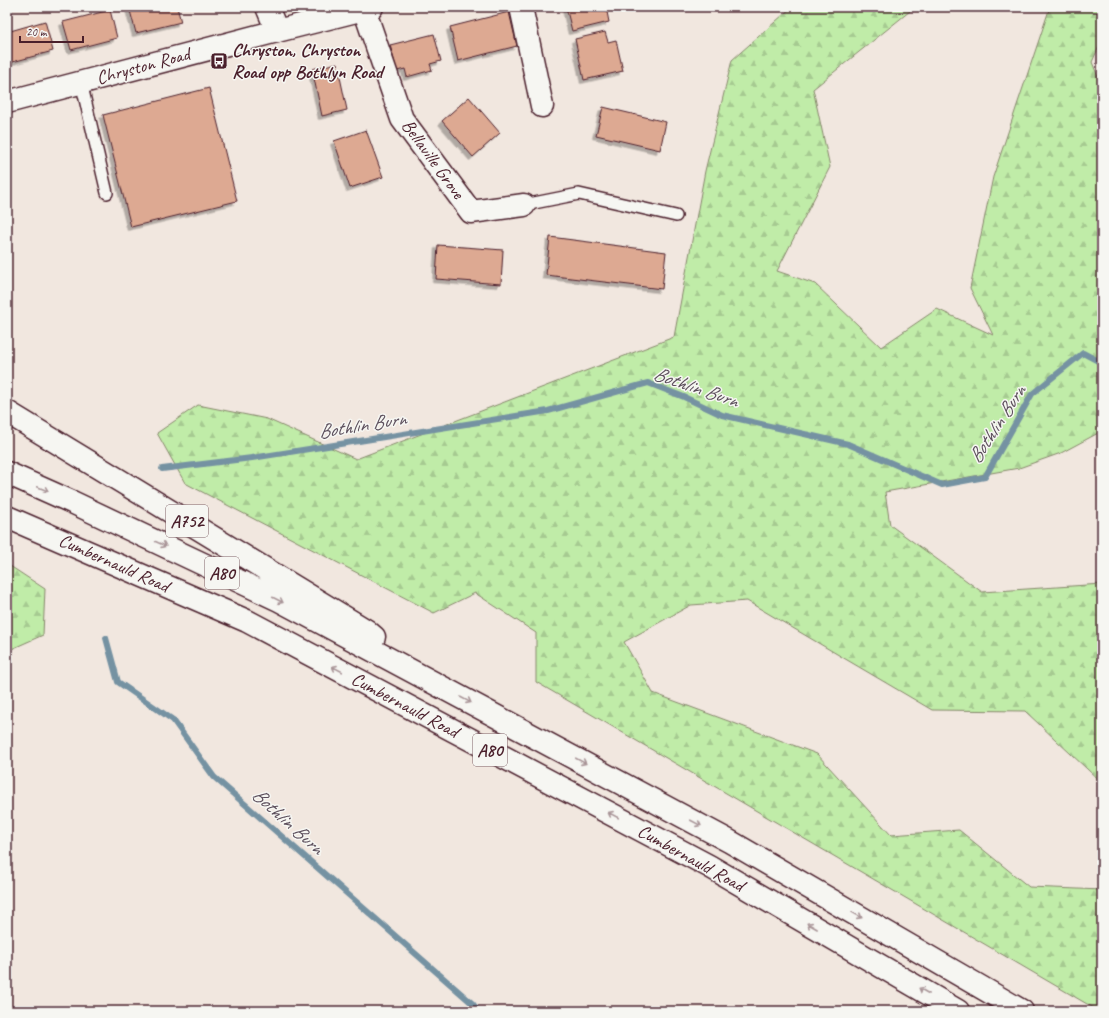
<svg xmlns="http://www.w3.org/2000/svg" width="1109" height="1018" font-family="Caveat,sans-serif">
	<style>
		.forest { fill: url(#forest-firs); stroke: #85866a }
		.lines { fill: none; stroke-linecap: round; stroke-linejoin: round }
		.stream { stroke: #7592a2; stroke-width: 6 }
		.building { fill: #dda992; stroke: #4a1f2b; filter: url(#shadow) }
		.lane-casing { stroke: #4a1f2b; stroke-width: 14 }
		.street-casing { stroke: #4a1f2b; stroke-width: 25 }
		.secondary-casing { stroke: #4a1f2b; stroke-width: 25 }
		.primary-casing { stroke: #4a1f2b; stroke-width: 25 }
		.lane { stroke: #f6f6f2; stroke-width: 11 }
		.street { stroke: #f6f6f2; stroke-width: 22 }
		.secondary { stroke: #f6f6f2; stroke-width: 22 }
		.primary { stroke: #f6f6f2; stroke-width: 22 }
		.oneway { stroke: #a99598 }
		.labels { text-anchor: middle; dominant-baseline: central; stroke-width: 3; stroke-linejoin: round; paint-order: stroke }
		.shield { fill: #f6f6f2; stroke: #7e6067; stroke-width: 1 }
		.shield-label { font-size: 18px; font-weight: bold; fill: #4a1f2b }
		.poi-label { font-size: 19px; font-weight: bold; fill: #4a1f2b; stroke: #f6f6f2; text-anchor: start }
		.street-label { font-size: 19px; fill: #4a1f2b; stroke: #f6f6f2 }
		.water-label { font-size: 20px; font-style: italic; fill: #5c4f5c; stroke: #f6f6f2 }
	</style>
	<defs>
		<pattern id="forest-firs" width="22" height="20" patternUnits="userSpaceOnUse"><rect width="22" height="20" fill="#c0eca8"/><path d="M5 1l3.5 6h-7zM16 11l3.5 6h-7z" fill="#a6ca91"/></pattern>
		<filter id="shadow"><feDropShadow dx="-3.5" dy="3.5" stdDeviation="0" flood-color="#0004"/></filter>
	</defs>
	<rect width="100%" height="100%" fill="#f1e7df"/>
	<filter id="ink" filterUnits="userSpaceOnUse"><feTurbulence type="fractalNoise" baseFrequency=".025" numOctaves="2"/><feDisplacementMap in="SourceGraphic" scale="8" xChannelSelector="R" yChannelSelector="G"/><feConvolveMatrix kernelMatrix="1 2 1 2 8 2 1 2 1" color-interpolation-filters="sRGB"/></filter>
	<g filter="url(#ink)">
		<path class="forest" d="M792,7H915L813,89L830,167L777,271L815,284L881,347L937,309L993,335L970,288L993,177L1050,7H1102V40L1092,62L1102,87V431L1061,453L1019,468L885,492L890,525L982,592L1102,584V783L1025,711L932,710L747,601L691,605L624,642L653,693L817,754L891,835L959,830L1029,887L1102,890V1011H1099L536,682V633L475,593L434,613L185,483L157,433L198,405L267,419L356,459L674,337L705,171L732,60Z
			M7,564L45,589L43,635L7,651Z"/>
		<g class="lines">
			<path class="stream" d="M162,469L252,458L548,411L648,383L684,397L722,415L848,444L942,485L985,477L1032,394L1083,353L1102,363
				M106,638L118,682L173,720L214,777L473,1004L478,1011"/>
		</g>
		<path class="building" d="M129,7H177L181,22L136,33Z
			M566,7H606L609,22L572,31Z
			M110,10L117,38L71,50L63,22Z
			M509,12L517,46L458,61L450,27Z
			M45,21L53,51L9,63L7,57V32Z
			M605,32L608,42L616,40L623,71L584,80L575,39Z
			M434,34L441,61L430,64L432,70L407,77L405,69L397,71L390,45Z
			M337,63L347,110L322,116L312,69Z
			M209,88L237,201L131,227L103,115Z
			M469,97L500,133L473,157L442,121Z
			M603,107L666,122L660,150L596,135Z
			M366,130L383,177L350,188L334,141Z
			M550,237L666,252L662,289L546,275Z
			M438,245L503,250L501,284L436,279Z"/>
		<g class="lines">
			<g class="lane-casing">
				<path id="lane" d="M81,82L107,193
					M524,205L579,194L676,216"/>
			</g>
			<g class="street-casing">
				<path id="street" d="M267,7L277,31
					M521,7L542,106
					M364,9L402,119L471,212L524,205"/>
			</g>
			<g class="secondary-casing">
				<path id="secondary" d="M7,102L277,31L372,7"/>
			</g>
			<g class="primary-casing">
				<path id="primary" d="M7,412L367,631L374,637
					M7,473L72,502L279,600L729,841L1022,1011
					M7,517L247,621L709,866L958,1011"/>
			</g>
			<use href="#lane" class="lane"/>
			<use href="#street" class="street"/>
			<use href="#secondary" class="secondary"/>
			<use href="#primary" class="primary"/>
		</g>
		<defs><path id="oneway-shaft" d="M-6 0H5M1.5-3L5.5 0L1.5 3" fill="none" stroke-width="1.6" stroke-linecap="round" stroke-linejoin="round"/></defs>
		<g class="oneway">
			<use href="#oneway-shaft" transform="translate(43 489) rotate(23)"/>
			<use href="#oneway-shaft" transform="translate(161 544) rotate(25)"/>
			<use href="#oneway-shaft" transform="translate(278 600) rotate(27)"/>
			<use href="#oneway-shaft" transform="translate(337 669) rotate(-152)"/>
			<use href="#oneway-shaft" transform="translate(466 700) rotate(28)"/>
			<use href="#oneway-shaft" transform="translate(581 761) rotate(28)"/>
			<use href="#oneway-shaft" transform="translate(613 815) rotate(-152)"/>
			<use href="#oneway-shaft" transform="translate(696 823) rotate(28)"/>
			<use href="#oneway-shaft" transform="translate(857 915) rotate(30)"/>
			<use href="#oneway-shaft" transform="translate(812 926) rotate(-150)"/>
			<use href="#oneway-shaft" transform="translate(924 991) rotate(-150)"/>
		</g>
	</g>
	<defs>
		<g id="bus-square" transform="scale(0.9)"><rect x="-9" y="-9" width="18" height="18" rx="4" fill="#4a1f2b" stroke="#f6f6f2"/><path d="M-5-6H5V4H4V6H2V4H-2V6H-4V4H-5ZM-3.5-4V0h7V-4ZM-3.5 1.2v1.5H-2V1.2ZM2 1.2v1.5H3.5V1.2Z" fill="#fff"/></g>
	</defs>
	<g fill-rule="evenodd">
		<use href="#bus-square" x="219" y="61"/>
	</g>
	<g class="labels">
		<g class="shield">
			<rect x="166" y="505" width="42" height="32" rx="3"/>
			<rect x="205" y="557" width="34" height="32" rx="3"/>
			<rect x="473" y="734" width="34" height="32" rx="3"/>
		</g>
		<g class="shield-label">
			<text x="187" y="521">A752</text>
			<text x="222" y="573">A80</text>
			<text x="490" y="750">A80</text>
		</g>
		<g class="poi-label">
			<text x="232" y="50">Chryston, Chryston<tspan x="232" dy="22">Road opp Bothlyn Road</tspan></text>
		</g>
		<g class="street-label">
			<text transform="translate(143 66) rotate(-15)">Chryston Road</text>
			<text transform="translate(433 159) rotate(54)">Bellaville Grove</text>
			<text transform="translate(114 563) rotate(24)">Cumbernauld Road</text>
			<text transform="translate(405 705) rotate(28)">Cumbernauld Road</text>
			<text transform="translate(691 858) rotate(29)">Cumbernauld Road</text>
		</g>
		<g class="water-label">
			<text transform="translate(696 387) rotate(19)">Bothlin Burn</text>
			<text transform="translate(997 424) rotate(-57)">Bothlin Burn</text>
			<text transform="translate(362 425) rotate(-9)">Bothlin Burn</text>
			<text transform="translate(288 821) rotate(42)">Bothlin Burn</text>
		</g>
	</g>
	<rect width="1109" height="1018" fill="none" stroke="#f6f6f2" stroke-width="24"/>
	<rect x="12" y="12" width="1085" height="994" fill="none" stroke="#4a1f2b" stroke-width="1.5" filter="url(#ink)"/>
	<path d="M20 36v6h63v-6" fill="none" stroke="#4a1f2b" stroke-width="2"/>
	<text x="26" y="36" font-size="12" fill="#4a1f2b" stroke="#f6f6f2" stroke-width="3" paint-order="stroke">20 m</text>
</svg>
